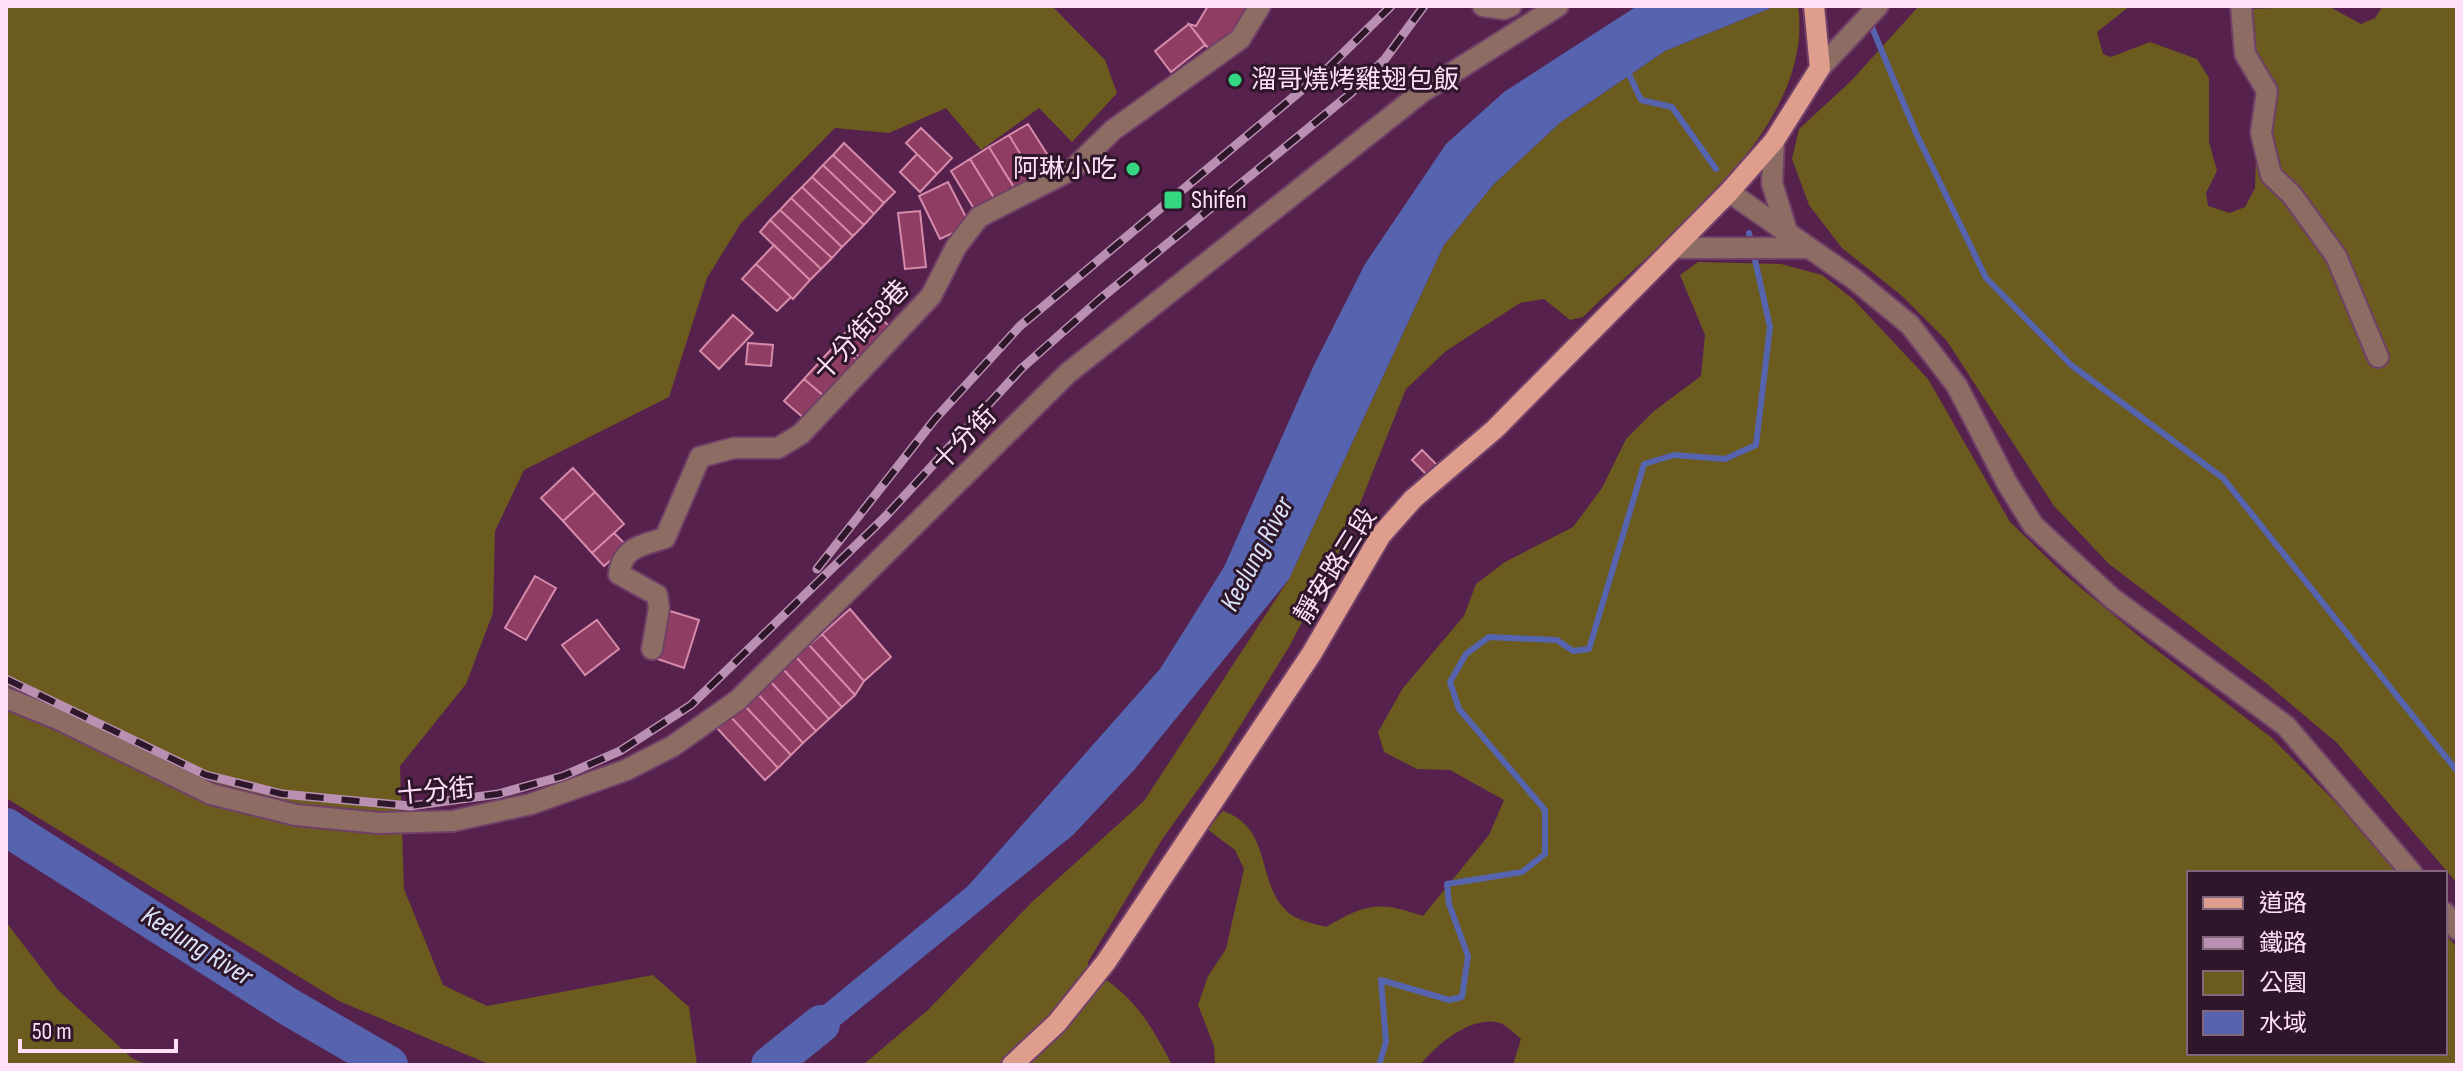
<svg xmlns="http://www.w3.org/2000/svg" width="2463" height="1071" font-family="'Sofia Sans Condensed','Noto Sans TC',sans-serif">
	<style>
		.green { fill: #6b5b1e }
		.water { fill: #5663ae }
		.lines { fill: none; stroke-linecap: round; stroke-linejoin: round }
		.stream { stroke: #5663ae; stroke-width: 6 }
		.river { stroke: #5663ae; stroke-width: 38 }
		.building { fill: #8f3d62; stroke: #d58ba9; stroke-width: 2 }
		.minor-casing { stroke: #714068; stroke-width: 24 }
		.major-casing { stroke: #714068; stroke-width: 24 }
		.minor { stroke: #8d6c64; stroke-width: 20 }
		.major { stroke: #de9d8d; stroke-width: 20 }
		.rail-casing { stroke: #b990b1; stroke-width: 9 }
		.rail { stroke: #2e172a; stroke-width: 6; stroke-dasharray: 18; stroke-linecap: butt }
		.poi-dot { fill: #35d881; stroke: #2e172a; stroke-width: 3 }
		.labels { text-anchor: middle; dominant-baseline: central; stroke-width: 6; stroke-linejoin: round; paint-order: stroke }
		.poi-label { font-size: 26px; fill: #ffdef7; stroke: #2e172a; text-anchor: start }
		.street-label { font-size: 26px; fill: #ffdef7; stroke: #2e172a }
		.water-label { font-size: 28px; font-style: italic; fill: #dce2f7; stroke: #2e172a }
	</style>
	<rect width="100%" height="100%" fill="#56224d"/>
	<path class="green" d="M6,6H1052L1105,60L1117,93L1072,142L1039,108L981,150L946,108L889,133L835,128L741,223L707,278L669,397L524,470L495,531L493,613L466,684L400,766L404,889L443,985L487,1006L653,975L689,1007L697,1065H491L339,1001L6,798Z
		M1776,6H1798C1816,129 1661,240 1583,317L1570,320L1544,299L1520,303L1446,351L1406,389L1347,536L1289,647L1217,763L1163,838L1088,962V969C1131,991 1151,1024 1172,1065H863L929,1009L1032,902L1144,801L1289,579L1444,245L1494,184L1561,122L1665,51Z
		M1919,6H2130L2097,32L2103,54L2111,57L2150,42L2197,59L2209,78V142L2217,171L2206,193L2208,206L2230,213L2245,207L2255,188L2257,130L2266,84L2249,51L2248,9L2328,6L2361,24L2375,18L2383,6H2457V883L2337,743L2266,683L2109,564L2054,506L1947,341L1901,295L1842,248L1809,205L1792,159L1799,129L1851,81Z
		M1698,262L1781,264L1822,275L1853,299L1928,379L2010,522L2063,573L2146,642L2272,738L2366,833L2397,873H2189V1053H2445V933L2457,948V1065H1513L1521,1039C1515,1034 1507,1026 1500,1023C1472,1014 1436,1045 1420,1065H1215L1214,1046L1198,1005L1208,976L1226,949L1244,869L1235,850L1207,829L1223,811C1275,829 1254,885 1290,914C1299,921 1316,924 1326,927C1367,903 1379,901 1423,916L1489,835L1504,800L1450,770L1417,769L1384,752L1378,732L1403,688L1464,616L1476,584L1505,562L1573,527L1602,488L1626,439L1654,411L1701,376L1705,335L1680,275Z
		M6,922L58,990L133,1059L149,1065H6Z"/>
	<path class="water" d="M1637,6H1776L1665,51L1561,122L1494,184L1444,245L1289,579L1135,769L1073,835L791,1065H783L775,1045L968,886L1160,669L1224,567L1314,365L1365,264L1446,144L1504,92Z"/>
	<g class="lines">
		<path class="stream" d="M1863,6L1916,133L1986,278L2071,365L2223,478L2457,771
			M1627,70L1641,100L1672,107L1716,169
			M1379,1065L1386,1042L1381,980L1449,1000L1462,997L1468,956L1449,904L1447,884L1522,872L1545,854V810L1459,709L1450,682L1466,654L1489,637L1557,640L1573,651L1589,649L1644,464L1674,455L1725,459L1756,445L1770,327L1749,233"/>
		<path class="river" d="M6,827L289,1007L389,1065
			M770,1065L821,1024"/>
	</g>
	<path class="building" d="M1208,6L1248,7L1234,40L1224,38L1212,53L1189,24L1196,26Z
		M1189,24L1205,45L1171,72L1155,51Z
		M1028,124L1054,165L1034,177L1009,135Z
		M921,128L952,158L937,174L906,143Z
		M1009,135L1034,177L1015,189L989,147Z
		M844,143L895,192L884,203L833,155Z
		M989,147L1015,189L996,201L970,159Z
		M917,154L937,174L920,192L900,172Z
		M833,155L884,203L874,214L823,165Z
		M970,159L996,201L976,212L951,171Z
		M823,165L874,214L864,225L812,177Z
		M812,177L864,225L853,236L802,187Z
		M948,182L970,225L940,239L919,196Z
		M802,187L853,236L842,247L791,198Z
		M791,198L842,247L832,258L780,210Z
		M780,210L832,258L821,269L770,220Z
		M920,211L926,267L905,269L898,213Z
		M770,220L821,269L810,280L760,232Z
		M774,245L810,280L793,299L756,264Z
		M756,264L791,297L777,311L742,279Z
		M870,308L890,327L860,358L840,338Z
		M733,315L753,333L719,369L700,351Z
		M748,343L773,345L771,366L746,364Z
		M837,343L858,361L825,397L804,379Z
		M804,379L825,397L805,419L784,401Z
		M1422,450L1440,468L1430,478L1412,460Z
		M573,468L595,492L563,521L541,498Z
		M595,492L624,524L592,553L563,521Z
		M614,533L627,546L604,566L592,553Z
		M535,576L556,588L526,640L505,628Z
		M850,609L891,657L864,681L822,634Z
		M670,611L699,620L684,668L655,658Z
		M597,620L619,649L585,675L562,645Z
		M822,634L864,681L855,695L809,645Z
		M809,645L855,695L842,707L796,657Z
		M796,657L842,707L829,719L783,669Z
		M783,669L829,719L816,731L770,681Z
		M770,681L816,731L803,743L756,692Z
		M756,692L803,743L791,755L743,704Z
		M743,704L791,755L778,768L730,716Z
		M730,716L778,768L765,780L717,728Z"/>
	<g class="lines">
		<g class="minor-casing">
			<path id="minor" d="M1483,6L1504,9L1511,6
				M2241,6L2245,54L2267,91L2261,133L2271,175L2292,195L2336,256L2378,357
				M1820,68L1878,6
				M1774,141L1772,183L1788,235
				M1729,192L1854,279L1910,325L1957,386L2007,483L2033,525L2113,599L2286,726L2412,873
				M1673,248H1805
				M652,649L659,608L657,595L619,574C622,547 643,545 665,538L700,457L734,448H778L801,434L931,296L956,247L979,217L1073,169L1113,130L1240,39L1260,6
				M6,698L58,719L211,794L296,815L379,823L453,821L531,804L626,770L673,746L738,700L1068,373L1422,92L1558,6
				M2445,913L2457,929"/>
		</g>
		<g class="major-casing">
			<path id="major" d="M1012,1065L1057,1023L1106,962L1312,653L1381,535L1413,499L1495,429L1729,192L1774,141L1820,68L1814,6"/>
		</g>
		<use href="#minor" class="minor"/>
		<use href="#major" class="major"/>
		<g class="rail-casing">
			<path id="rail" d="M817,569L935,419L1020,326L1328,68L1391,6
				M6,679L206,775L282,794L410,806L498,794L563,776L620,751L691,705L885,517L1022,368L1100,299L1350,94L1385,59L1424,6"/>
		</g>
		<use href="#rail" class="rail"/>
	</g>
	<g class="poi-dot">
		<circle cx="1235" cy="80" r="8"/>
		<circle cx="1133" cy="169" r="8"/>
		<rect x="1163" y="190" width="20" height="20" rx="4"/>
	</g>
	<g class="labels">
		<g class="poi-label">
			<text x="1251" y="80">溜哥燒烤雞翅包飯</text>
			<text x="1117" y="169" text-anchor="end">阿琳小吃</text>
			<text x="1191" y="200">Shifen</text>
		</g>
		<g class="street-label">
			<text transform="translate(862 331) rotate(-47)">十分街58巷</text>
			<text transform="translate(965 439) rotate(-45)">十分街</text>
			<text transform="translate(1336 566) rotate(-58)">靜安路三段</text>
			<text transform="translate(436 792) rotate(-5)">十分街</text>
		</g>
		<g class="water-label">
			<text transform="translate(1257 554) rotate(-62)">Keelung River</text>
			<text transform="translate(197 946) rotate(32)">Keelung River</text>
		</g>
	</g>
	<rect width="2463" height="1071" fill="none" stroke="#ffdef7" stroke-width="16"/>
	<rect x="2187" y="871" width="260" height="184" fill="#2e172a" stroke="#82677c" stroke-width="2"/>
	<rect x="2203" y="897" width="40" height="12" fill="#de9d8d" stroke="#82677c" stroke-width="2"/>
	<text x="2259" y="911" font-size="24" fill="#ffdef7">道路</text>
	<rect x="2203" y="937" width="40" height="12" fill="#b990b1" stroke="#82677c" stroke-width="2"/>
	<text x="2259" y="951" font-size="24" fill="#ffdef7">鐵路</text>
	<rect x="2203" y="971" width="40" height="24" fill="#6b5b1e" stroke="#82677c" stroke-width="2"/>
	<text x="2259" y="991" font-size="24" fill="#ffdef7">公園</text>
	<rect x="2203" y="1011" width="40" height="24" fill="#5663ae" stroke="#82677c" stroke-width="2"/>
	<text x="2259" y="1031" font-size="24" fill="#ffdef7">水域</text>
	<path d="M20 1039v12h156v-12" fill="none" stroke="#ffdef7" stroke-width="4"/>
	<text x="32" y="1039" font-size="24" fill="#ffdef7" stroke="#2e172a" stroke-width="6" paint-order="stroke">50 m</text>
</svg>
